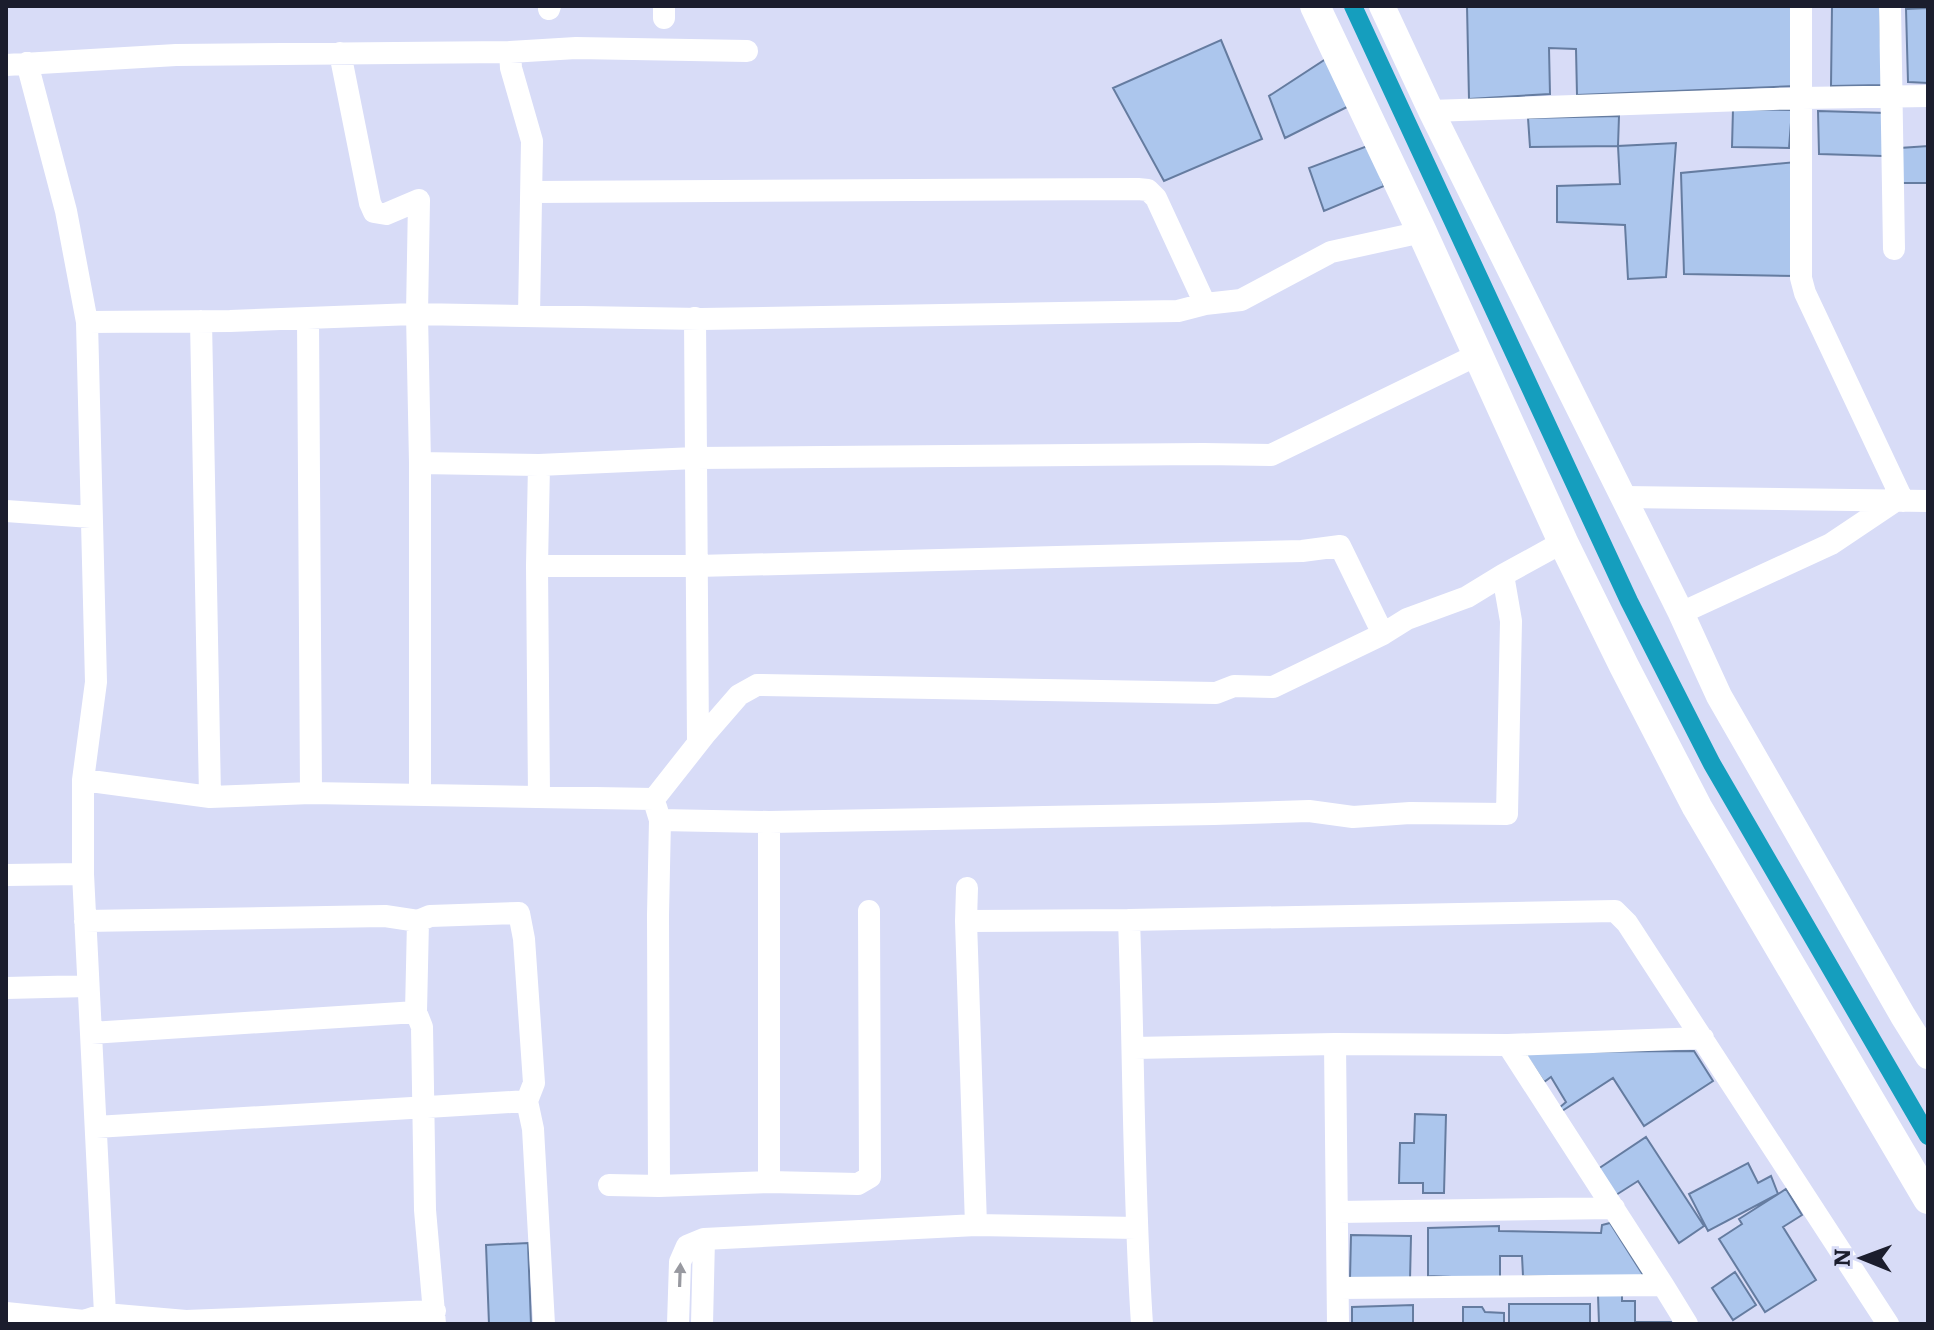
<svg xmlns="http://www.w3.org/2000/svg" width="1934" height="1330" font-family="Literata,serif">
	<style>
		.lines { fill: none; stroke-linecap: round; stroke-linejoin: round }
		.canal { stroke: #159ebe; stroke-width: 18 }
		.building { fill: #acc6ed; stroke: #657ca0; stroke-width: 2 }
		.minor { stroke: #fff; stroke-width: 22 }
		.tertiary { stroke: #fff; stroke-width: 26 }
		.secondary { stroke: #fff; stroke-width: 30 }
		.oneway { fill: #9899a0 }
	</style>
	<rect width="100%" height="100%" fill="#d8dcf7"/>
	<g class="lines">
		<path class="canal" d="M1353,6L1629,601L1712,764L1928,1136"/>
	</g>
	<path class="building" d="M1467,6H1796L1797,86L1577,95L1576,49L1549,48L1550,94L1469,99Z
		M1832,6H1880L1882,85L1831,86Z
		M1928,8V83L1908,82L1906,9Z
		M1221,40L1262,139L1164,181L1113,88Z
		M1332,55L1355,103L1285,138L1269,96Z
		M1733,109L1792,110L1789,148L1732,147Z
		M1818,111L1887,113L1883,156L1819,154Z
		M1619,116L1618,146L1530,147L1528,118Z
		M1676,143L1666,277L1628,279L1625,225L1557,222V186L1620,184L1618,146Z
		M1370,145L1384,186L1324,211L1309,168Z
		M1928,146V183H1902L1900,148Z
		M1796,162V276L1684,274L1681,173Z
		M1694,1051L1713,1081L1644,1126L1613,1078L1562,1111L1559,1108L1566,1102L1551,1077L1544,1082L1524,1052Z
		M1415,1114L1446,1115L1444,1193H1423V1183H1399L1400,1143H1414Z
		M1646,1137L1704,1226L1679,1243L1638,1181L1616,1195L1598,1169Z
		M1748,1163L1758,1183L1771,1176L1778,1194L1708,1231L1689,1194Z
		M1786,1189L1802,1215L1783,1227L1816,1280L1765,1312L1719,1239L1742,1224L1739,1219Z
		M1610,1223L1645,1278L1523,1276L1522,1256H1500V1279L1428,1276V1228L1499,1226V1231L1601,1233L1602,1225Z
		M1351,1235L1411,1236L1410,1280L1350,1279Z
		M528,1243L531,1324H489L486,1245Z
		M1735,1272L1756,1305L1733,1320L1712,1288Z
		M1622,1294V1301H1635V1322H1671L1672,1324H1599L1598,1295Z
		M1509,1304H1590V1324H1509Z
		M1413,1305V1324H1352V1307Z
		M1463,1307H1482L1485,1312L1504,1313V1324H1463Z"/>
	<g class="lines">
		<path class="minor" d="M1801,6V278L1805,293L1903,501
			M1890,6L1894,249
			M549,9L550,6
			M664,18V6
			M510,52L511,68L532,141L529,316
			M340,53L370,203L374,212L386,214L419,200L417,314L420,463V795
			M27,63L66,211L87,322L96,682L83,780V874L105,1314
			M6,65L176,55L510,52L576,48L747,51
			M1431,111L1802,98L1928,96
			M532,192L1138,189L1148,190L1156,198L1205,304
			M308,318L311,793
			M695,318L698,743
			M201,321L210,797
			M87,322L230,321L414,314L701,319L1178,311L1205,304L1241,300L1331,252L1422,232
			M420,463L539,465L695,458L1203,454L1271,455L1477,355
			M539,465L537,566L539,797
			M1624,497L1928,501
			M6,511L91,517
			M537,566H697L1302,551L1340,546L1383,634
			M1681,613L1831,544L1895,501
			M83,780L210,797L311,793L654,799L706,733L739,695L757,685L1216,693L1234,686L1273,687L1383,634L1407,619L1467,597L1503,575L1563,542
			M656,807L660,820L658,915L659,1186
			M660,820L769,822L1214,814L1309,811L1353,817L1410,813L1507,814L1511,621L1503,575
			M6,875L83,874
			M967,888L966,921L976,1225
			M1129,920C1134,1055 1133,1190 1142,1324
			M85,921L385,916L418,921L430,916L519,913L524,939L534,1083L527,1101L533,1129L544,1324
			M418,921L416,1012L422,1027L425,1210L435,1324
			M966,921L1129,920L1615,911L1627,923L1888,1324
			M6,988L88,986
			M91,1033L416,1012
			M1335,1044L1338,1324
			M1508,1045L1663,1285L1687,1324
			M1134,1048L1335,1044L1508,1045L1703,1038
			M96,1127L527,1101
			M769,1182V822
			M609,1185L659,1186L769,1182L858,1184L870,1177L869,911
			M1338,1212L1614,1208
			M1339,1288L1663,1285
			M6,1313L84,1321
			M82,1324L84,1321L105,1314L186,1321L435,1311
			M678,1324L680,1262L687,1246L704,1239L976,1225L1136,1228
			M702,1324L704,1239"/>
		<path class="tertiary" d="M1382,6L1431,111L1681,613L1719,696L1903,1016L1928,1056"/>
		<path class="secondary" d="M1315,6L1422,232L1563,542L1624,666L1697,807L1928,1199"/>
	</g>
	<defs><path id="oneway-solid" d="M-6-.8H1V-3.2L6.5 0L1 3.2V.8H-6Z" transform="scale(2)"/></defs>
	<use class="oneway" href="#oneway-solid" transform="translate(680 1275) rotate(-88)"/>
	<rect width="1934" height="1330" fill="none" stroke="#1b1d2d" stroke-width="16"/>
	<g transform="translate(1862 1258) rotate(271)" stroke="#d8dcf7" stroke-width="6" paint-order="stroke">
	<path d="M0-6L14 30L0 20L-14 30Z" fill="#1b1d2d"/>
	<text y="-12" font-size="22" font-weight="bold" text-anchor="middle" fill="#1b1d2d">N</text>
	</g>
</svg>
